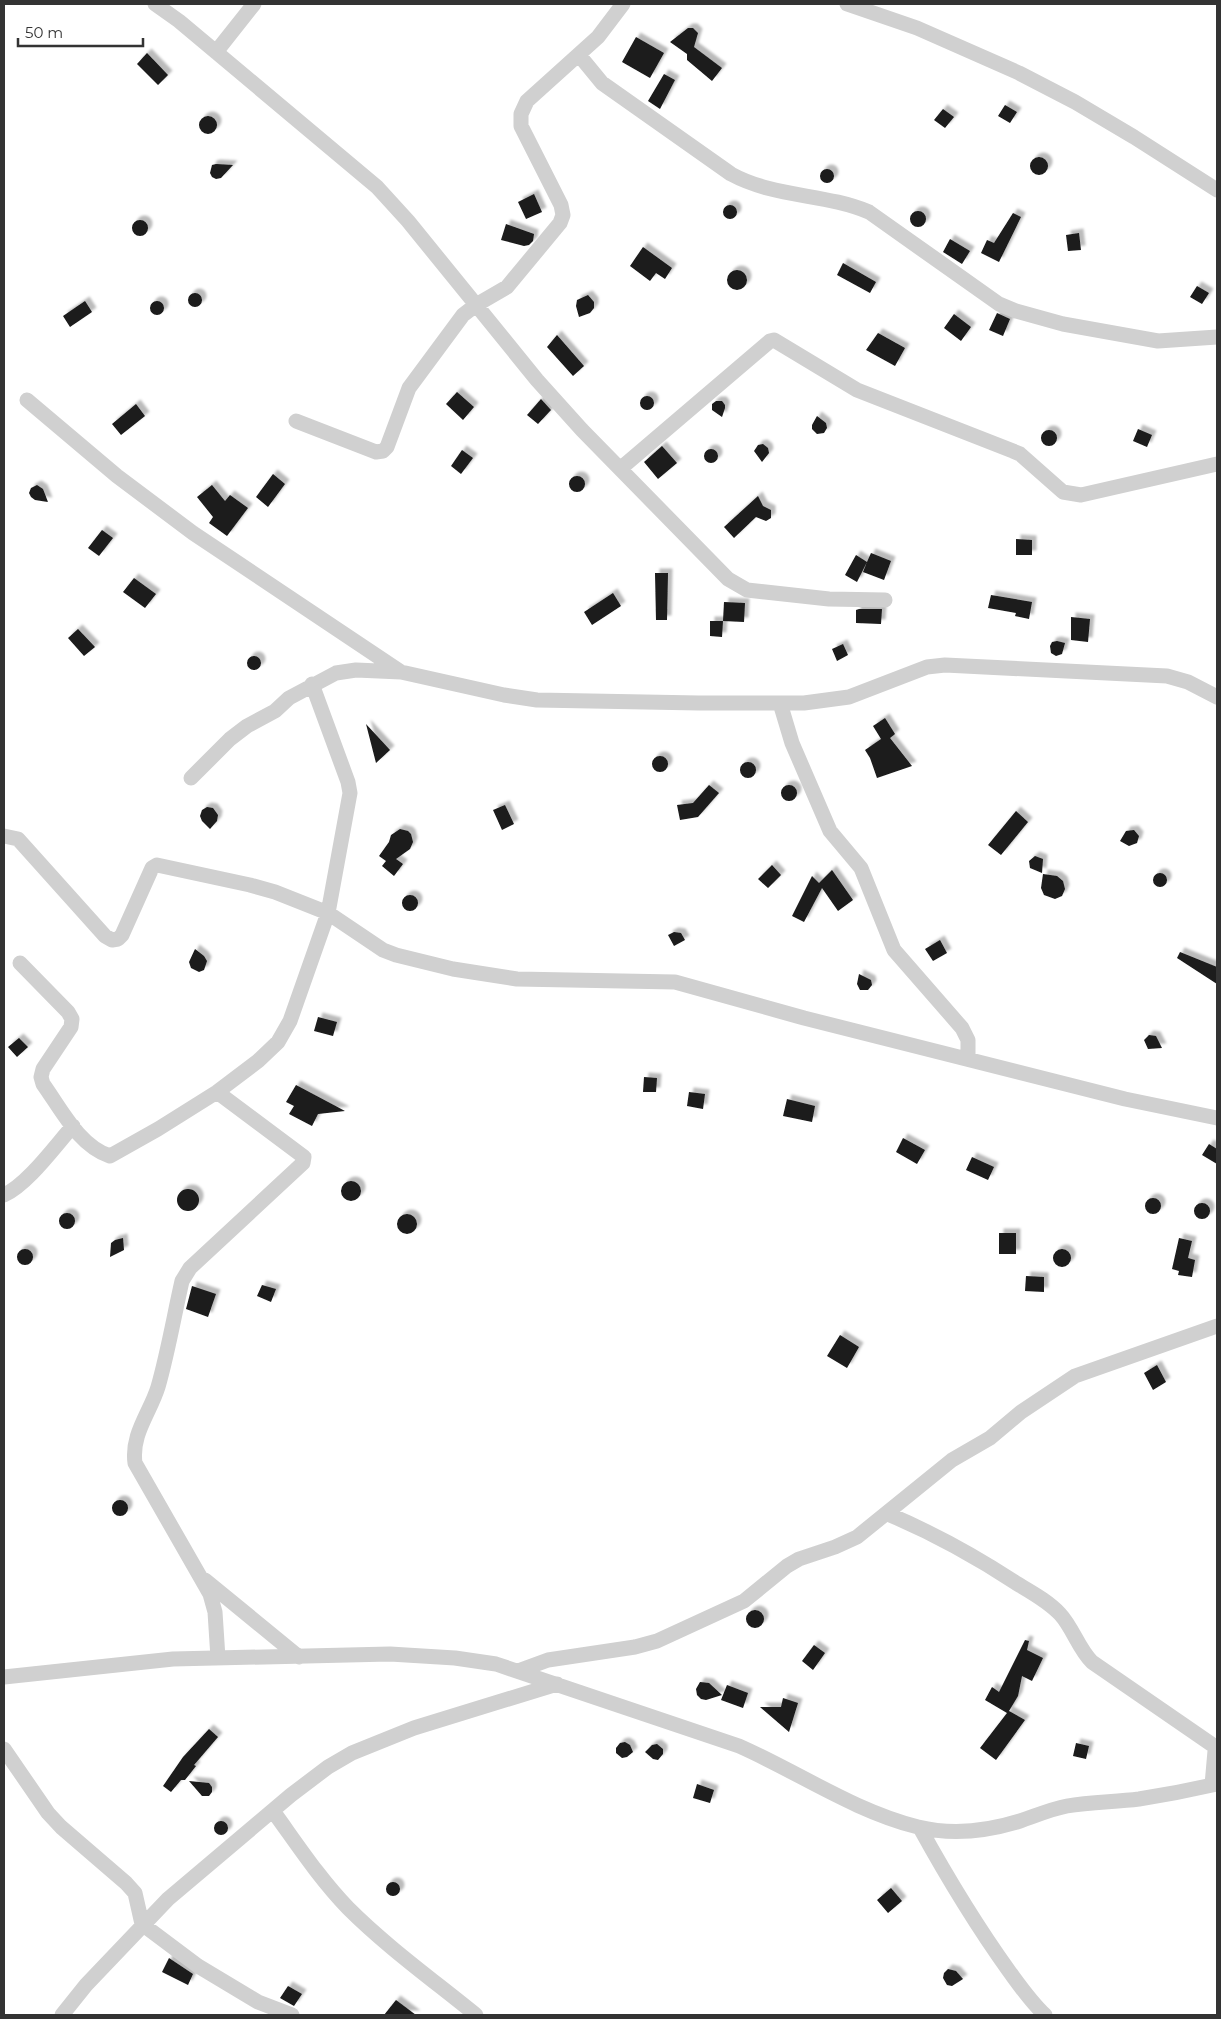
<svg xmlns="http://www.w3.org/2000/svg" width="1221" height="2019" font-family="Montserrat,sans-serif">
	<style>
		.building { fill: #1a1a1a; filter: url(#shadow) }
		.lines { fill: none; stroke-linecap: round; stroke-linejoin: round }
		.minor { stroke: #d0d0d0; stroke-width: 15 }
	</style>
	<defs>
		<filter id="shadow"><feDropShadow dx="4.5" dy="-4.5" stdDeviation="1" flood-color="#0004"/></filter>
	</defs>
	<rect width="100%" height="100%" fill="#fff"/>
	<path class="building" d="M688,28H693L698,33L694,47L722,68L712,81L687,60V54L670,42Z
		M636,37L664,53L650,78L622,62Z
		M147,53L168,75L158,85L137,64Z
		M664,74L675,80L660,109L648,101Z
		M1005,105L1017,112L1010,123L998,116Z
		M943,109L954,117L945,128L934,120Z
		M199 125a9 9 0 1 1 18 0a9 9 0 1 1-18 0Z
		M1030 166a9 9 0 1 1 18 0a9 9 0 1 1-18 0Z
		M216,164L233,165L221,178L216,179L212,177L210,173L212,165Z
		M820 176a7 7 0 1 1 14 0a7 7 0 1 1-14 0Z
		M534,194L542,212L526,219L518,202Z
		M723 212a7 7 0 1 1 14 0a7 7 0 1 1-14 0Z
		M910 219a8 8 0 1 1 16 0a8 8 0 1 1-16 0Z
		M1013,213L1021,217L999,262L981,253L987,240L994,243Z
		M132 228a8 8 0 1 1 16 0a8 8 0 1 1-16 0Z
		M506,224L534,234L533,241L529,245L524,246L501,240Z
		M1079,233L1081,250L1068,251L1066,235Z
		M950,239L970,251L962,264L943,252Z
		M643,247L672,268L665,279L656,273L650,281L630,266Z
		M843,263L876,282L870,293L837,275Z
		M727 280a10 10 0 1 1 20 0a10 10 0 1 1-20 0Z
		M1197,286L1209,293L1202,304L1190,297Z
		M188 300a7 7 0 1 1 14 0a7 7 0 1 1-14 0Z
		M588,295L594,302V308L590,313L579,317L576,306L577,300Z
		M150 308a7 7 0 1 1 14 0a7 7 0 1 1-14 0Z
		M85,301L92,312L70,327L63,316Z
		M997,313L1010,319L1003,336L989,330Z
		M954,314L971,327L961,341L944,328Z
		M878,333L905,348L895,366L866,350Z
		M557,335L584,366L573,376L547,347Z
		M457,392L474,407L463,420L446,404Z
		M640 403a7 7 0 1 1 14 0a7 7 0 1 1-14 0Z
		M541,399L551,410L538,424L527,415Z
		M716,401H722L725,405V408L722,417L712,410V404Z
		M136,404L145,416L121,435L112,424Z
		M817,416L826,423L827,428L824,433L817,434L812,429V425Z
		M1138,429L1152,435L1147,447L1133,441Z
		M1041 438a8 8 0 1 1 16 0a8 8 0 1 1-16 0Z
		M763,444L768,448L769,453L762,462L754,451L758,445Z
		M662,446L677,463L658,479L644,462Z
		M704 456a7 7 0 1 1 14 0a7 7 0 1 1-14 0Z
		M462,450L473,458L461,474L451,466Z
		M273,474L285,484L268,507L256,497Z
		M569 484a8 8 0 1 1 16 0a8 8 0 1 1-16 0Z
		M37,485L43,489L48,502L35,500L31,497L29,493L31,488Z
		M212,485L225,501L230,495L248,508L227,536L209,523L213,517L197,497Z
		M758,496L763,506L771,510V518L766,521L756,517L734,538L724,527Z
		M102,530L113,538L99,556L88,548Z
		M1016,539L1032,540V555H1016Z
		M871,553L891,561L884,580L863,572L867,562L857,582L845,575L856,555L867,562Z
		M655,573H668L667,620H656Z
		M134,578L156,594L145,608L123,592Z
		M613,593L621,606L592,625L584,612Z
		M991,595L1032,602L1029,619L1015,616L1016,613L988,608Z
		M724,602L745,603L744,622L723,621Z
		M859,609H882L881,624L856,623V610Z
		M1071,617L1090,619L1088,642L1071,640Z
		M710,621H723L722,637L710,636Z
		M78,629L95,647L84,656L68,638Z
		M1057,641L1065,643L1062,654L1056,656L1051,653L1050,646L1052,642Z
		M843,644L848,655L837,661L832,649Z
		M247 663a7 7 0 1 1 14 0a7 7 0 1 1-14 0Z
		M885,718L895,734L890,738L912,766L877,778L870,758L865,750L881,739L873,726Z
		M366,724L390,750L376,763Z
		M652 764a8 8 0 1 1 16 0a8 8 0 1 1-16 0Z
		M740 770a8 8 0 1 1 16 0a8 8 0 1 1-16 0Z
		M709,785L719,793L698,817L680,820L677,805L693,803Z
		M781 793a8 8 0 1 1 16 0a8 8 0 1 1-16 0Z
		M505,805L514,824L502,830L493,810Z
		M207,807L213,808L218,815L217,821L210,829L202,821L200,816L202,810Z
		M1016,811L1028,822L1001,855L988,845Z
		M400,829L408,831L411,834L413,842L410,849L396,859L403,864L394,876L382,866L386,861L379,856L389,842L391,835Z
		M1134,830L1139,836L1137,843L1129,846L1120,841L1126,831Z
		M1035,856L1043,859L1042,873L1030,868L1029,861Z
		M772,865L781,875L768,888L758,879Z
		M832,870L853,900L838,911L822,888L804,922L792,916L812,876L819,883Z
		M1153 880a7 7 0 1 1 14 0a7 7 0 1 1-14 0Z
		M1043,874L1057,876L1063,881L1065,889L1062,896L1055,899L1044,895L1041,888Z
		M402 903a8 8 0 1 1 16 0a8 8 0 1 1-16 0Z
		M674,932L681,933L685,940L674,946L668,935Z
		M940,940L947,953L933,961L925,949Z
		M195,949L204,956L207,961L204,970L199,972L191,968L189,962Z
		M1180,952L1217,967V984L1177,958Z
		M859,974L871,980L872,985L868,990H860L857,984Z
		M318,1017L337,1022L333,1036L314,1031Z
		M1149,1035L1156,1036L1162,1048L1148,1049L1144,1040Z
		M19,1038L28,1047L17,1057L8,1047Z
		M644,1077L657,1078L656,1092H643Z
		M296,1085L345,1111L318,1114L312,1126L289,1114L294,1106L286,1102Z
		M689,1092L705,1094L703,1109L687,1106Z
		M787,1099L815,1106L812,1122L783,1116Z
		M903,1138L925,1150L917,1164L896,1152Z
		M1209,1144L1217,1149V1164L1202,1155Z
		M972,1157L994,1167L988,1180L966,1170Z
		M341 1191a10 10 0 1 1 20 0a10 10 0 1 1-20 0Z
		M177 1200a11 11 0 1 1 22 0a11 11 0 1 1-22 0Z
		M1145 1206a8 8 0 1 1 16 0a8 8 0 1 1-16 0Z
		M1194 1211a8 8 0 1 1 16 0a8 8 0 1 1-16 0Z
		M59 1221a8 8 0 1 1 16 0a8 8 0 1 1-16 0Z
		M397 1224a10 10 0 1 1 20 0a10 10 0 1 1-20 0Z
		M999,1233H1016V1254H999Z
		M123,1238L124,1250L110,1257L111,1243L115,1240Z
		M1179,1238L1192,1241L1188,1258L1195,1260L1192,1277L1178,1275L1179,1271L1172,1269Z
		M1053 1258a9 9 0 1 1 18 0a9 9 0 1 1-18 0Z
		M17 1257a8 8 0 1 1 16 0a8 8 0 1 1-16 0Z
		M1026,1276L1044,1277V1292L1025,1291Z
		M262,1285L276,1289L271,1302L257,1296Z
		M192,1286L216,1294L208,1317L186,1309Z
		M840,1335L859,1347L847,1368L827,1356Z
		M1157,1365L1166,1382L1153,1390L1144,1373Z
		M112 1508a8 8 0 1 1 16 0a8 8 0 1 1-16 0Z
		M746 1619a9 9 0 1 1 18 0a9 9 0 1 1-18 0Z
		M1025,1640L1029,1641L1027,1650L1043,1658L1032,1681L1022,1676L1018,1696L1009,1711L1025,1720L996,1760L980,1748L1007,1713L985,1700L992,1687L999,1692Z
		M814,1645L825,1653L813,1670L802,1661Z
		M700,1682L709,1683L722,1695L706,1700L701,1699L697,1695L696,1689Z
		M727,1685L748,1693L743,1708L721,1700Z
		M783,1698L798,1703L789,1732L760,1707H781Z
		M209,1729L218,1737L194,1765L196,1766L185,1780H181L171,1792L163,1786L183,1757Z
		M625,1742L630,1745L633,1752L627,1757L622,1758L616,1753V1748L620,1743Z
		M1076,1743L1089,1746L1086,1759L1073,1756Z
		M657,1744L663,1749V1754L658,1760L653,1759L645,1752L652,1745Z
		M189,1781L209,1783L212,1787V1792L209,1796H202Z
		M697,1784L714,1790L710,1803L693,1798Z
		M214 1828a7 7 0 1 1 14 0a7 7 0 1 1-14 0Z
		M386 1889a7 7 0 1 1 14 0a7 7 0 1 1-14 0Z
		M891,1888L902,1901L888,1913L877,1900Z
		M169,1958L193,1974L188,1985L162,1972Z
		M948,1969L956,1971L963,1979L952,1986L947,1985L943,1978L944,1973Z
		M288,1986L302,1994L294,2006L280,1998Z
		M396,2000L416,2015H384Z"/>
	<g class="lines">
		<path class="minor" d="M155,4L179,21L377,187L408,221L537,380L582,430L728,579L747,590L829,599L885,600
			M847,4L917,28L1019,73L1075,102L1134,137L1217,190
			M216,52L254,4
			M579,55L602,83L731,174C775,198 824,193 869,212L999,304L1016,311L1063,324L1158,341L1217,337
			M27,400L117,476L193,533L401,672
			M296,421L376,452L383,451L387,447L409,388L463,315L476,305L507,287L560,223L563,215L561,205L521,126V114L527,101L598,37L623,4
			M620,469L770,341L774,340L857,390L1013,451L1020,454L1063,492L1081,495L1217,464
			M780,703L792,743L830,831L861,868L894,950L962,1028L968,1040V1059
			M191,778L230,739L247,726L275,711L289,698L336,673L356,670L401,672L504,695L537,700L699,703H804L849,697L927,667L945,665L1167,676L1188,682L1217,697
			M4,836L18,839L105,936L112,940L118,939L122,935L152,868L157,865L250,885L275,892L328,913L383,950L396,955L453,969L517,979L675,982L804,1018L1125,1099L1217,1118
			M20,963L68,1012L72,1019L71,1027L43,1069L41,1077L43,1084C61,1109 79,1146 110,1156L158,1129L217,1092L258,1061L278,1042L290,1021L328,913L350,793L348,782L312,684
			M217,1092L304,1157L303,1163L190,1268L182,1281C174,1316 168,1352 158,1387C150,1413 131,1434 135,1463L210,1594L215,1612L218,1658
			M4,1195C28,1184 55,1146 73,1126
			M888,1514C933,1533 975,1556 1016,1583C1031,1592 1048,1601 1060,1614C1073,1628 1078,1648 1092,1662L1214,1746L1215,1751L1212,1785
			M205,1580L299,1657
			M518,1671L548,1660L635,1647L657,1641L744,1601L787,1566L799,1559L835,1547L857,1537L952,1460L990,1438L1021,1412L1075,1376L1217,1326
			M4,1677L173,1659L390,1654L455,1658L496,1664L739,1746C798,1772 854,1811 918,1827C951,1835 988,1831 1020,1821C1035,1816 1051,1809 1067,1806C1091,1802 1115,1802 1139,1799C1165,1795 1191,1790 1217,1784
			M4,1749L48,1813L61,1827L126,1883L135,1893L142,1924L198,1966L258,2002L292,2015
			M273,1811C297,1844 319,1878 348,1908C387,1947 433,1980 476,2015
			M920,1828C947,1877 976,1925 1009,1971C1020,1986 1031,2002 1045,2015
			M62,2015L86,1985L168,1899L291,1795L328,1767L352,1753L414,1728L557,1684"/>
	</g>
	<rect width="1221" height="2019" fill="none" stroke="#333333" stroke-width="10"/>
	<path d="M18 38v8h125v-8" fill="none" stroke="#333333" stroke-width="2.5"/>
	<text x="25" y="38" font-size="15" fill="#333333" stroke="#ffffff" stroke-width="4" paint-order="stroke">50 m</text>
</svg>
